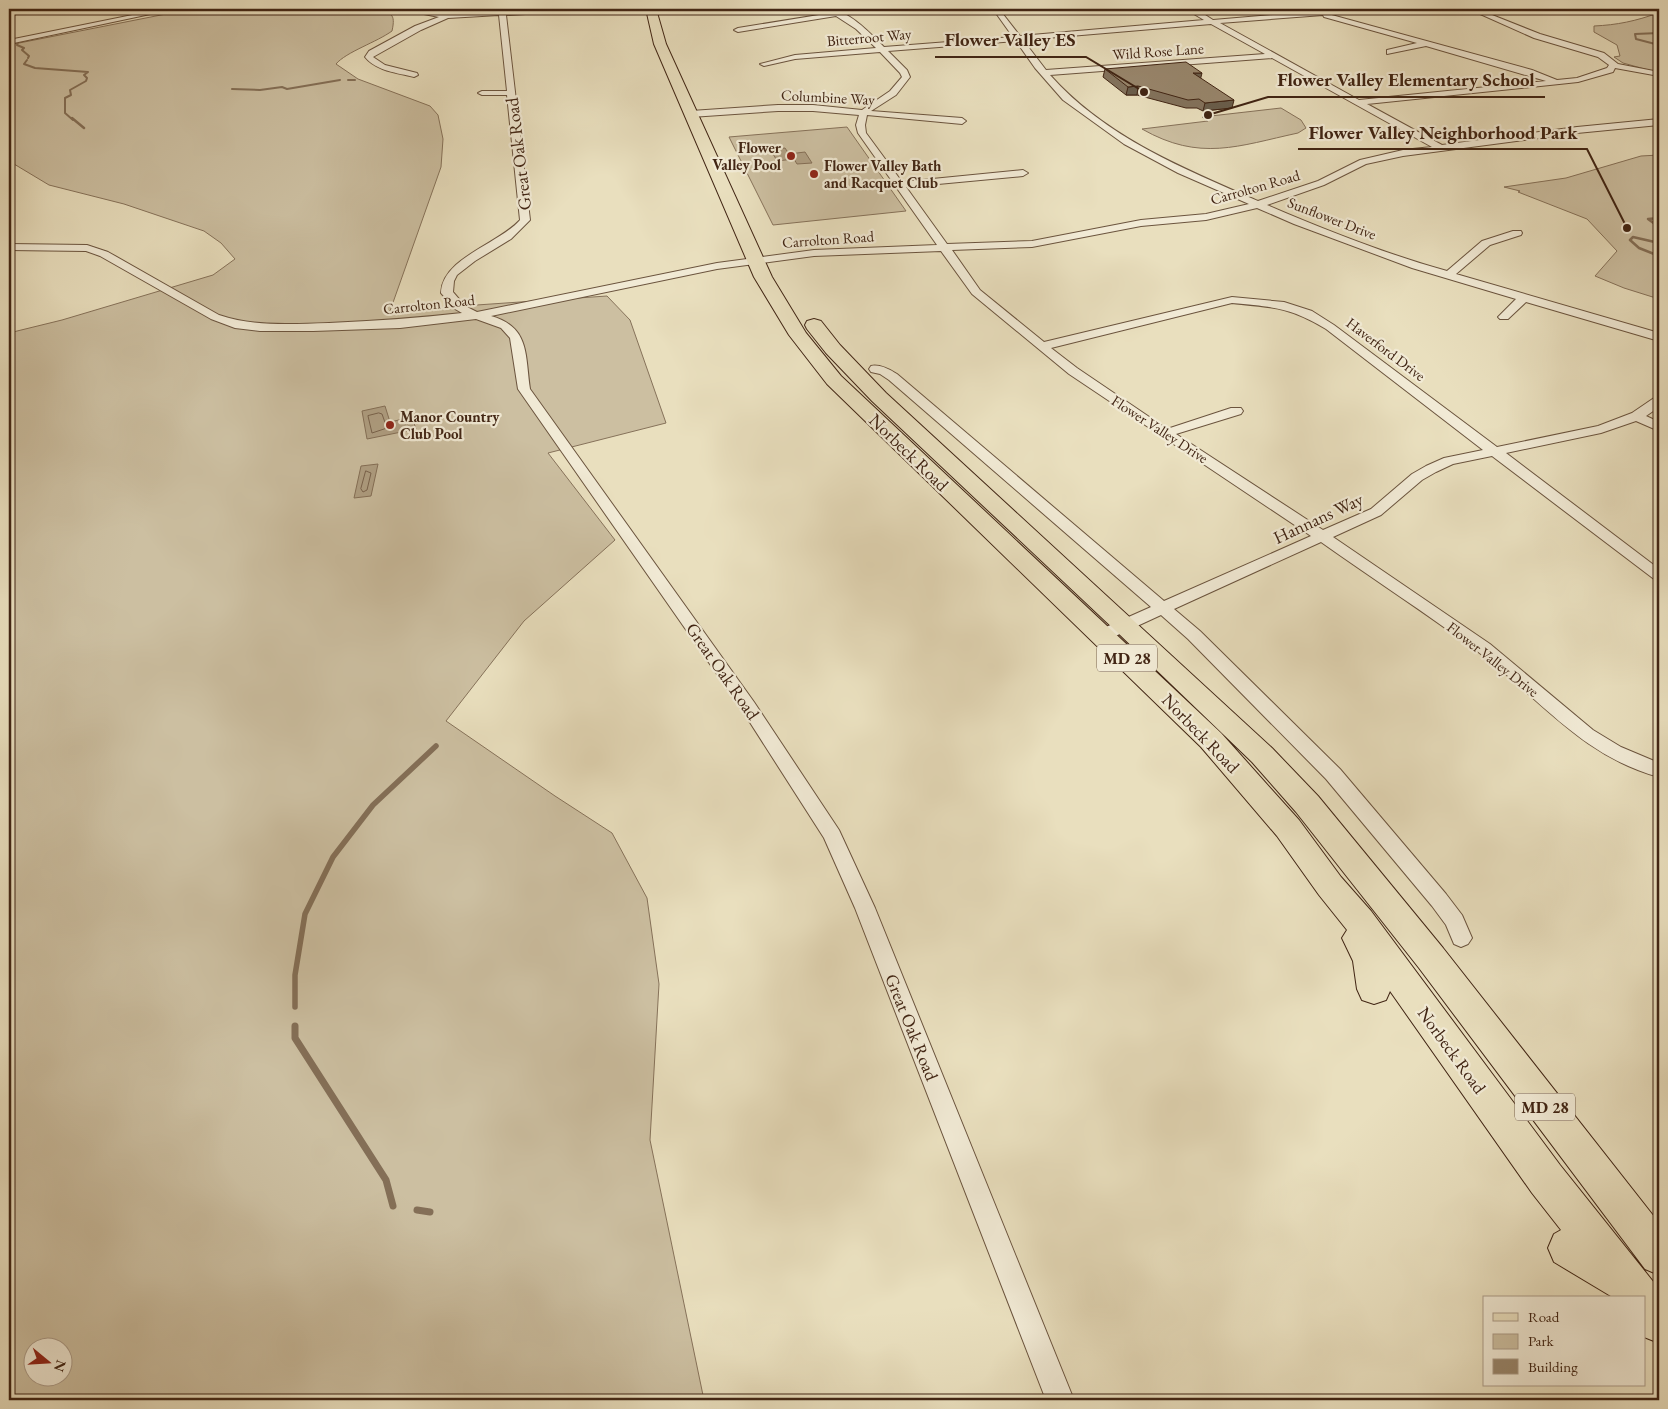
<svg xmlns="http://www.w3.org/2000/svg" width="1668" height="1409" font-family="'EB Garamond',serif">
	<style>
		.green { fill: #ccbfa1; stroke: #86725a; fill-rule: evenodd }
		.water { fill: #b0a084; stroke: #846f57 }
		.lines { fill: none; stroke-linecap: round; stroke-linejoin: round }
		.shore { stroke: #78624c; stroke-width: 1 }
		.stream-far3 { stroke: #846f57; stroke-width: 2 }
		.stream-far2 { stroke: #846f57; stroke-width: 2.5 }
		.stream-far1 { stroke: #846f57; stroke-width: 5.5 }
		.stream { stroke: #846f57; stroke-width: 7 }
		.minor-casing { stroke: #6b543e; stroke-width: 2 }
		.secondary-casing { stroke: #412514; stroke-width: 3 }
		.primary-casing { stroke: #412514; stroke-width: 2 }
		.minor { fill: #f1ead5; fill-rule: evenodd }
		.secondary { fill: #f1ead5; fill-rule: evenodd }
		.primary { fill: #e9dfbe; fill-rule: evenodd }
		.wall { fill: #83735d; stroke: #412514 }
		.shaded-wall { fill: #6a5e4c; stroke: #412514 }
		.building { fill: #98866c; stroke: #412514 }
		.poi-dot { fill: #8f2418; stroke: #f1ead5; stroke-width: 2 }
		.labels { text-anchor: middle; dominant-baseline: central; stroke-width: 4.5; stroke-linejoin: round; paint-order: stroke }
		.far-street-label { font-size: 15px; fill: #412514; stroke: #f1ead5 }
		.far-poi-label { font-size: 15px; font-weight: bold; fill: #412514; stroke: #f1ead5; text-anchor: start }
		.shield { fill: #f1ead5; stroke: #76604e; stroke-width: 1 }
		.shield-label { font-size: 16px; font-weight: bold; fill: #412514 }
		.street-label { font-size: 18px; fill: #412514; stroke: #f1ead5 }
		.leader { fill: none; stroke: #412514; stroke-width: 2 }
		.callout-dot { fill: #412514; stroke: #f1ead5; stroke-width: 2 }
		.callout-label { font-size: 19px; text-anchor: middle; font-weight: bold; fill: #412514; stroke: #f1ead5; stroke-width: 4.5; stroke-linejoin: round; paint-order: stroke }
	</style>
	<rect width="100%" height="100%" fill="#e9dfbe"/>
	<filter id="stains"><feTurbulence type="fractalNoise" baseFrequency=".004" numOctaves="4"/><feColorMatrix values="0 0 0 0 .2 0 0 0 0 .09 0 0 0 0 .02 0 0 0 .5 -.17"/></filter>
	<radialGradient id="worn" r=".72"><stop offset=".6" stop-color="#630" stop-opacity="0"/><stop offset="1" stop-color="#630" stop-opacity=".3"/></radialGradient>
	<path class="green" d="M226,9H375C391,13 396,13 392,31C377,42 346,52 336,64L358,79L430,106L438,115L443,139L441,167L390,311L607,296L630,320L666,423L548,453L615,540L524,621L446,721L555,796L612,833L647,898L659,984L650,1140L704,1400H9V333L62,320L213,275L235,259L221,243L204,231L124,204L49,185L9,161V45L171,13ZM32,1346H62V1376H32Z
		M1659,10V73L1623,63L1614,57L1620,56L1617,45L1594,32V26C1617,25 1636,21 1658,13Z
		M1281,108L1301,120L1306,128L1298,133C1238,146 1200,162 1142,129L1208,121L1202,117Z
		M847,127L906,211L773,225L729,137Z
		M1659,155V299L1624,288L1595,276L1617,251L1587,219L1518,192L1520,191L1504,187L1566,178L1641,156Z"/>
	<path class="water" d="M785,148L789,154L805,152L812,163L797,164L794,159L777,161L771,150Z
		M385,406L390,422L412,417L416,429L367,439L362,411Z
		M378,464L371,496L354,498L361,466Z"/>
	<g class="lines">
		<path class="shore" d="M379,413L382,414L387,428L372,433L368,416Z
			M366,471L371,473L367,490L363,492L361,489Z"/>
		<path class="stream-far3" d="M1659,33L1635,34L1636,39L1659,45
			M18,42L17,45L24,48L22,50L29,56L28,58
			M27,60L24,64L35,68L88,72L84,75L87,78L86,81L70,90L71,95L65,98V113L73,120
			M348,80H355
			M232,89L260,90L282,87L287,89L340,80"/>
		<path class="stream-far2" d="M72,118L84,128
			M1659,218L1648,219L1659,227
			M1659,243L1633,237L1630,240L1639,248L1659,256"/>
		<path class="stream-far1" d="M295,1007V975L305,914L333,857L373,805L436,746"/>
		<path class="stream" d="M295,1026V1038L386,1180L393,1206
			M417,1210L430,1212"/>
		<g class="minor-casing">
			<path id="minor" d="M162,9H174L9,44V40Z
				M409,9L450,14L499,11V9H505L506,11L581,9L578,11L506,15L530,220L511,239L475,261L457,275L454,281L453,292L465,306L477,312L717,263L814,250L937,245L858,133L856,125L859,115L813,111H778L691,117L687,114L691,111L778,105H813L862,110L890,91L902,77L900,73L880,52L795,59L764,66L760,64L795,55L876,48L856,29L836,16L738,32L734,30L738,28L831,13L826,9C848,9 869,32 884,47L1013,37L993,9H999L1020,36L1204,20L1194,14L1190,9H1196L1213,20L1344,9H1369L1366,11L1328,14L1532,70L1557,80L1577,78L1607,68L1609,65L1598,57L1534,38L1469,9H1477L1540,34L1604,53L1618,64L1659,72V76L1615,68L1613,72L1578,82L1367,104L1442,145L1577,127L1659,119V125L1577,133L1403,156L1366,164L1324,185L1267,205C1325,230 1386,254 1447,271L1482,241L1513,231H1521L1522,233L1521,235L1490,245L1456,274L1659,333V341L1526,302L1508,319H1500L1498,317L1516,299L1412,268L1294,224L1257,208L1206,220L1141,226L1032,247L952,250L980,290L1044,342L1232,297L1284,302L1312,311L1334,325L1497,447L1598,426L1632,413L1654,398L1659,397V407L1646,416L1659,422V431L1636,421L1601,433L1506,453L1659,569V581L1654,579L1492,456L1453,464L1436,472L1422,480L1381,515L1333,537L1490,644L1593,730L1621,747L1659,763V777C1581,756 1539,697 1477,651C1426,613 1373,579 1321,542L1174,609L1200,631L1340,769L1446,894L1462,915L1472,938L1468,944L1461,947L1454,944L1446,925L1432,906L1326,779L1188,639L1161,615L1109,639L1103,640L1097,639L1095,635L1097,631L1151,607L889,380L880,374L871,372L869,369L871,366C880,364 889,369 897,374L1164,601L1311,536L1069,374L972,294L941,251L814,256L717,269L491,316C530,327 525,355 530,389L754,702L839,830L875,908L1074,1400H1046L855,908L824,838L742,710L518,389L510,338L501,328L476,319L400,328L313,331H260L235,328L211,319L100,256L86,251L9,250V244L87,245L108,252L219,315C254,327 292,324 329,323C374,321 417,318 462,313L455,309L441,293C442,258 499,244 520,220L507,95H482L478,93L482,91H507L499,15L448,18L421,30L373,57L385,65L417,73L418,75L414,77C398,73 376,71 365,57L369,51L415,26L439,17L424,14ZM1323,15L1324,17L1417,43L1387,50V54L1426,46L1546,81L1359,100L1220,23ZM1211,24L1265,54L1046,70L1023,40ZM1016,41L1035,68L1063,100L1124,144L1178,173L1249,204L1206,214L1141,220L1032,241L947,244L906,187L1023,176L1028,173L1023,170L902,182L866,133L865,125L867,115L962,124L966,121L962,118L871,111L896,95L910,77L907,70L888,51ZM1272,58L1432,147L1403,150L1360,160L1318,181L1258,201C1184,169 1105,137 1050,75ZM1232,303C1273,307 1290,307 1326,329L1483,450L1444,458L1426,466L1412,474L1371,509L1323,530L1176,434L1241,414L1243,411L1241,408H1231L1167,429L1077,368L1051,348Z
				M603,9H643L640,11H606Z
				M949,9H976L973,11L947,13L944,11Z"/>
		</g>
		<g class="secondary-casing">
			<path id="secondary" d="M9,9H30L28,11L9,15Z"/>
		</g>
		<g class="primary-casing">
			<path id="primary" d="M646,9H656L666,44L772,277L806,333L841,376L1221,733L1299,820L1341,877L1371,911L1560,1165L1659,1289V1343L1644,1337V1298H1614L1554,1262L1548,1248L1554,1234L1561,1230L1532,1193L1390,991L1386,1000L1374,1004L1362,1000L1357,989L1353,961L1342,938L1347,930L1319,895L1277,836L1201,747L827,384L789,335L754,277L654,44Z
				M814,319L821,321L840,345L886,393L1272,748L1318,796L1443,948L1659,1223V1275L1645,1269L1419,968L1296,812L1252,762L1116,631L872,401L826,353L807,329L805,325L807,321Z"/>
		</g>
		<use href="#minor" class="minor"/>
		<use href="#secondary" class="secondary"/>
		<use href="#primary" class="primary"/>
	</g>
	<path class="wall" d="M1105,69L1200,78L1232,108L1203,111L1197,108H1186L1137,95H1126L1103,77Z"/>
	<path class="shaded-wall" d="M1193,73H1202L1200,81Z
		M1138,86L1137,95H1126L1128,87Z
		M1234,100L1232,108L1203,111L1205,103Z"/>
	<path class="building" d="M1186,62L1202,73H1193L1234,100L1205,103L1199,99L1188,100L1138,86L1128,87L1105,69Z"/>
	<g class="poi-dot">
		<circle cx="791" cy="156" r="5"/>
		<circle cx="814" cy="174" r="5"/>
		<circle cx="390" cy="425" r="5"/>
	</g>
	<g class="labels">
		<g class="far-street-label">
			<text transform="translate(869 37) rotate(-5)">Bitterroot Way</text>
			<text transform="translate(1158 51) rotate(-4)">Wild Rose Lane</text>
			<text transform="translate(828 97) rotate(3)">Columbine Way</text>
			<text transform="translate(1255 187) rotate(-16)">Carrolton Road</text>
			<text transform="translate(1332 218) rotate(21)">Sunflower Drive</text>
			<text transform="translate(828 239) rotate(-4)">Carrolton Road</text>
			<text transform="translate(429 304) rotate(-6)">Carrolton Road</text>
			<text transform="translate(1386 349) rotate(37)">Haverford Drive</text>
			<text transform="translate(1160 429) rotate(33)">Flower Valley Drive</text>
			<text transform="translate(1493 659) rotate(38)">Flower Valley Drive</text>
		</g>
		<g class="far-poi-label">
			<text x="781" y="147" text-anchor="end">Flower<tspan x="781" dy="17">Valley Pool</tspan></text>
			<text x="824" y="165">Flower Valley Bath<tspan x="824" dy="17">and Racquet Club</tspan></text>
			<text x="400" y="416">Manor Country<tspan x="400" dy="17">Club Pool</tspan></text>
		</g>
		<g class="shield">
			<rect x="1097" y="644.5" width="60" height="27" rx="4"/>
			<rect x="1515" y="1093.5" width="60" height="27" rx="4"/>
		</g>
		<g class="shield-label">
			<text x="1127" y="658">MD 28</text>
			<text x="1545" y="1107">MD 28</text>
		</g>
		<g class="street-label">
			<text transform="translate(518 154) rotate(-97)">Great Oak Road</text>
			<text transform="translate(909 452) rotate(44)">Norbeck Road</text>
			<text transform="translate(1318 518) rotate(-25)">Hannans Way</text>
			<text transform="translate(723 671) rotate(55)">Great Oak Road</text>
			<text transform="translate(1201 733) rotate(46)">Norbeck Road</text>
			<text transform="translate(912 1027) rotate(68)">Great Oak Road</text>
			<text transform="translate(1452 1050) rotate(54)">Norbeck Road</text>
		</g>
	</g>
	<path class="leader" d="M1144 92L1086 57H935M1208 115L1268 97H1545M1627 228L1587 149H1298"/>
	<g class="callout-dot">
		<circle cx="1144" cy="92" r="5"/>
		<circle cx="1208" cy="115" r="5"/>
		<circle cx="1627" cy="228" r="5"/>
	</g>
	<g class="callout-label">
		<text x="1010" y="46">Flower Valley ES</text>
		<text x="1406" y="86">Flower Valley Elementary School</text>
		<text x="1443" y="139">Flower Valley Neighborhood Park</text>
	</g>
	<rect width="1668" height="1409" fill="none" stroke="#e9dfbe" stroke-width="30"/>
	<rect x="10" y="10" width="1648" height="1389" fill="none" stroke="#412514" stroke-width="2.5"/>
	<rect x="15" y="15" width="1638" height="1379" fill="none" stroke="#412514"/>
	<rect x="1483" y="1296" width="162" height="90" fill="#f1ead5" stroke="#ab9b88"/>
	<rect x="1493" y="1313" width="25" height="8" fill="#e9dfbe" stroke="#ab9b88"/>
	<text x="1528" y="1322" font-size="15" fill="#412514">Road</text>
	<rect x="1493" y="1334" width="25" height="15" fill="#ccbfa1" stroke="#ab9b88"/>
	<text x="1528" y="1346" font-size="15" fill="#412514">Park</text>
	<rect x="1493" y="1359" width="25" height="15" fill="#98866c" stroke="#ab9b88"/>
	<text x="1528" y="1372" font-size="15" fill="#412514">Building</text>
	<g transform="translate(48 1362) rotate(108)"><circle r="24" fill="#f1ead5" stroke="#ab9b88"/>
	<path d="M0-4L9 19L0 12L-9 19Z" fill="#8f2418"/>
	<text y="-8" font-size="14" font-weight="bold" text-anchor="middle" fill="#412514">N</text>
	</g>
	<rect width="100%" height="100%" filter="url(#stains)"/>
	<rect width="100%" height="100%" fill="url(#worn)"/>
</svg>
